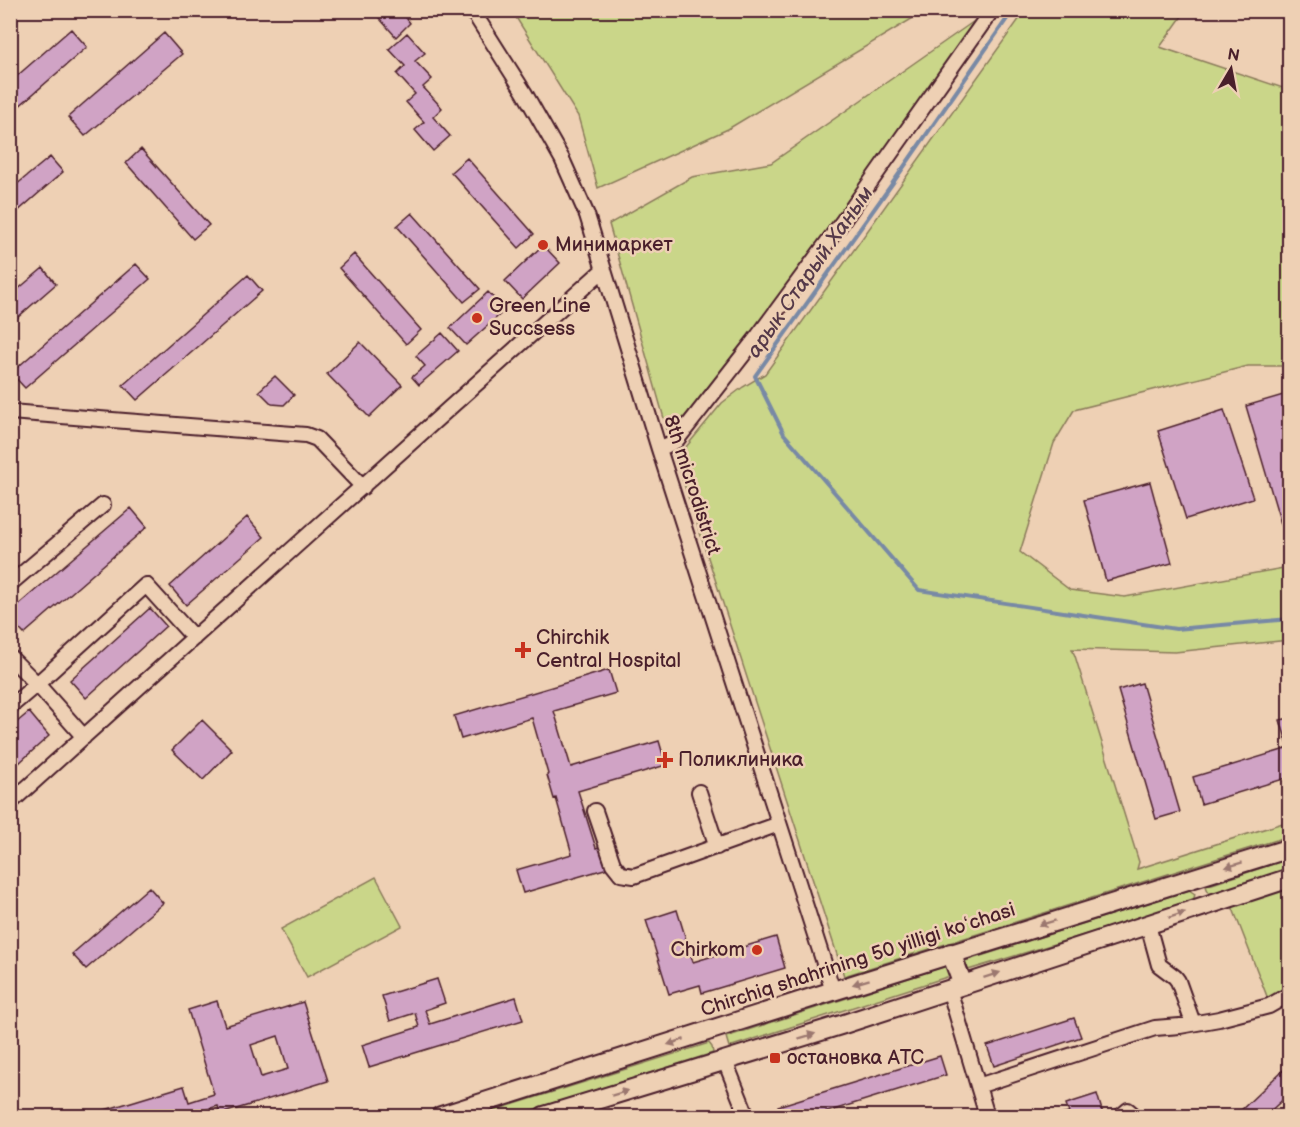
<svg xmlns="http://www.w3.org/2000/svg" width="1300" height="1127" font-family="'Balsamiq Sans',sans-serif">
	<style>
		.green { fill: #cad689; stroke: #8a7a5a; stroke-width: 1.5 }
		.lines { fill: none; stroke-linecap: round; stroke-linejoin: round }
		.stream { stroke: #7889a5; stroke-width: 4 }
		.building { fill: #d0a3c5; stroke: #4a1f2b; stroke-width: 1.5; fill-rule: evenodd }
		.minor-casing { stroke: #4a1f2b; stroke-width: 18 }
		.major-casing { stroke: #4a1f2b; stroke-width: 22 }
		.minor { stroke: #eed0b4; stroke-width: 14 }
		.major { stroke: #eed0b4; stroke-width: 18 }
		.oneway { fill: #9c7870 }
		.poi-dot { fill: #c8321e; stroke: #eed0b4; stroke-width: 2 }
		.labels { text-anchor: middle; dominant-baseline: central; stroke-width: 5; stroke-linejoin: round; paint-order: stroke }
		.poi-label { font-size: 20px; fill: #4a1f2b; stroke: #eed0b4; text-anchor: start }
		.street-label { font-size: 20px; fill: #4a1f2b; stroke: #eed0b4 }
		.water-label { font-size: 21px; font-style: italic; fill: #553949; stroke: #eed0b4 }
	</style>
	<rect width="100%" height="100%" fill="#eed0b4"/>
	<filter id="ink" filterUnits="userSpaceOnUse"><feTurbulence type="fractalNoise" baseFrequency=".0167" numOctaves="2"/><feDisplacementMap in="SourceGraphic" scale="12" xChannelSelector="R" yChannelSelector="G"/><feConvolveMatrix kernelMatrix="1 2 1 2 8 2 1 2 1" color-interpolation-filters="sRGB"/></filter>
	<g filter="url(#ink)">
		<path class="green" d="M1171,10L1185,12L1160,47L1289,90V366H1248L1074,410L1054,443L1020,552L1070,590L1125,597L1289,567V640L1175,652L1072,649L1075,656L1139,862L1137,869L1289,821V836L844,976L677,462L686,447L722,403L743,387L765,374L1025,11Z
			M512,11H925L728,129L598,188L578,116Z
			M980,17L774,303L678,425L667,429L609,224L692,177L771,163Z
			M1289,859V871L1210,897L1206,886Z
			M376,877L402,926L307,977L281,929Z
			M1289,888V1008L1270,1004L1232,906Z
			M1189,890L1195,894L1193,902L968,970L965,961Z
			M946,966L950,976L729,1047L726,1037Z
			M709,1043L712,1047L713,1053L513,1116H476Z"/>
		<g class="lines">
			<path class="stream" d="M1013,10L892,184L755,376L784,434L919,590L1176,629L1290,619"/>
		</g>
		<path class="building" d="M372,10H400L410,23L396,37Z
			M71,29L87,47L10,114V82Z
			M164,33L182,54L85,136L68,117Z
			M407,33L425,53L415,61L432,79L423,87L442,108L433,117L450,136L433,151L415,130L424,122L406,102L415,94L397,74L405,66L389,49Z
			M141,149L209,225L193,239L126,163Z
			M50,157L63,172L10,218V190Z
			M467,158L534,234L519,248L451,172Z
			M412,213L480,289L464,302L397,226Z
			M543,245L560,263L522,299L505,281Z
			M354,254L421,330L406,344L339,268Z
			M136,264L150,279L25,388L11,373Z
			M43,268L56,284L10,324V296Z
			M248,275L262,291L137,400L123,385Z
			M488,292L505,310L466,345L450,328Z
			M442,333L458,351L419,385L412,377L425,366L416,356Z
			M360,342L402,385L369,417L327,374Z
			M275,376L294,395L284,405L272,404L259,391Z
			M1290,393V551H1289L1246,406Z
			M1224,410L1253,498L1186,519L1158,431Z
			M1150,482L1172,563L1106,581L1084,500Z
			M131,508L147,527L24,634L10,619V612Z
			M247,517L264,537L186,605L170,586Z
			M150,608L166,626L86,698L70,680Z
			M609,670L616,693L554,711L571,767L659,741L666,765L578,791L596,848L602,846L608,868L523,893L516,870L572,854L556,798L554,799L547,775L548,774L532,718L461,739L454,716Z
			M1142,683L1180,812L1156,819L1118,690Z
			M29,712L49,736L10,771V728Z
			M1290,718V777L1201,804L1193,777L1289,748L1280,720Z
			M202,720L232,750L203,780L172,750Z
			M149,887L163,903L86,969L72,954Z
			M677,910L693,962L776,937L785,968L702,993L700,985L669,994L646,920Z
			M437,979L445,1003L425,1010L430,1024L516,997L523,1020L369,1067L362,1045L419,1027L415,1013L390,1021L382,996Z
			M217,1001L225,1026L303,1002L328,1081L220,1114L218,1106L184,1116H85L184,1086L189,1102L214,1094L188,1010ZM278,1036L288,1069L261,1077L251,1045Z
			M1074,1018L1081,1037L994,1066L987,1046Z
			M940,1056L946,1075L814,1116H781L778,1106Z
			M1283,1070L1290,1077V1093L1265,1116H1235Z
			M1097,1094L1103,1114L1094,1116H1056L1069,1113L1066,1104Z"/>
		<g class="lines">
			<g class="minor-casing">
				<path id="minor" d="M472,10L524,92L562,159L587,215L659,449L833,991
					M10,412L306,435L317,439L363,487
					M659,449L676,441L758,336L843,221L992,10
					M10,584L103,505
					M10,657L37,684L146,585L194,638
					M10,707L37,684L84,737
					M699,792L717,847
					M10,803L603,270
					M595,811L613,864L621,874L634,876L779,824
					M1148,925L1159,965L1175,977L1178,981L1193,1023
					M949,989L987,1116
					M725,1061L747,1116
					M978,1086L1155,1028L1180,1026L1219,1019L1269,1006L1290,994
					M1121,1116L1128,1110L1135,1116"/>
			</g>
			<g class="major-casing">
				<path id="major" d="M951,953L963,985
					M441,1116L833,991L1290,848
					M544,1116L844,1024L1290,878"/>
			</g>
			<use href="#minor" class="minor"/>
			<use href="#major" class="major"/>
		</g>
		<defs><path id="oneway-solid" d="M-6-.8H1V-3.2L6.5 0L1 3.2V.8H-6Z" transform="scale(1.5)"/></defs>
		<g class="oneway">
			<use href="#oneway-solid" transform="translate(1234 865) rotate(163)"/>
			<use href="#oneway-solid" transform="translate(1177 915) rotate(-19)"/>
			<use href="#oneway-solid" transform="translate(1047 923) rotate(163)"/>
			<use href="#oneway-solid" transform="translate(992 975) rotate(-18)"/>
			<use href="#oneway-solid" transform="translate(861 982) rotate(163)"/>
			<use href="#oneway-solid" transform="translate(807 1036) rotate(-17)"/>
			<use href="#oneway-solid" transform="translate(676 1042) rotate(162)"/>
			<use href="#oneway-solid" transform="translate(620 1093) rotate(-17)"/>
		</g>
	</g>
	<g class="poi-dot">
		<circle cx="543" cy="245" r="6"/>
		<circle cx="477" cy="318" r="6"/>
		<path d="M520 641h6v6h6v6h-6v6h-6v-6h-6v-6h6z"/>
		<path d="M662 751h6v6h6v6h-6v6h-6v-6h-6v-6h6z"/>
		<circle cx="757" cy="950" r="6"/>
		<rect x="769" y="1052" width="12" height="12" rx="3"/>
	</g>
	<g class="labels">
		<g class="poi-label">
			<text x="555" y="245">Минимаркет</text>
			<text x="489" y="306">Green Line<tspan x="489" dy="23">Succsess</tspan></text>
			<text x="536" y="638">Chirchik<tspan x="536" dy="23">Central Hospital</tspan></text>
			<text x="678" y="760">Поликлиника</text>
			<text x="745" y="950" text-anchor="end">Chirkom</text>
			<text x="787" y="1058">остановка АТС</text>
		</g>
		<g class="street-label">
			<text transform="translate(692 485) rotate(72)">8th microdistrict</text>
			<text transform="translate(858 960) rotate(-18)">Chirchiq shahrining 50 yilligi koʻchasi</text>
		</g>
		<g class="water-label">
			<text transform="translate(810 272) rotate(-55)">арык Старый Ханым</text>
		</g>
	</g>
	<rect width="1300" height="1127" fill="none" stroke="#eed0b4" stroke-width="36"/>
	<rect x="18" y="18" width="1264" height="1091" fill="none" stroke="#4a1f2b" stroke-width="2" filter="url(#ink)"/>
	<g transform="translate(1231 69) rotate(10)" stroke="#eed0b4" stroke-width="4.5" paint-order="stroke">
	<path d="M0-4.5L10 22L0 15L-10 22Z" fill="#4a1f2b"/>
	<text y="-9" font-size="16" font-weight="bold" text-anchor="middle" fill="#4a1f2b">N</text>
	</g>
</svg>
